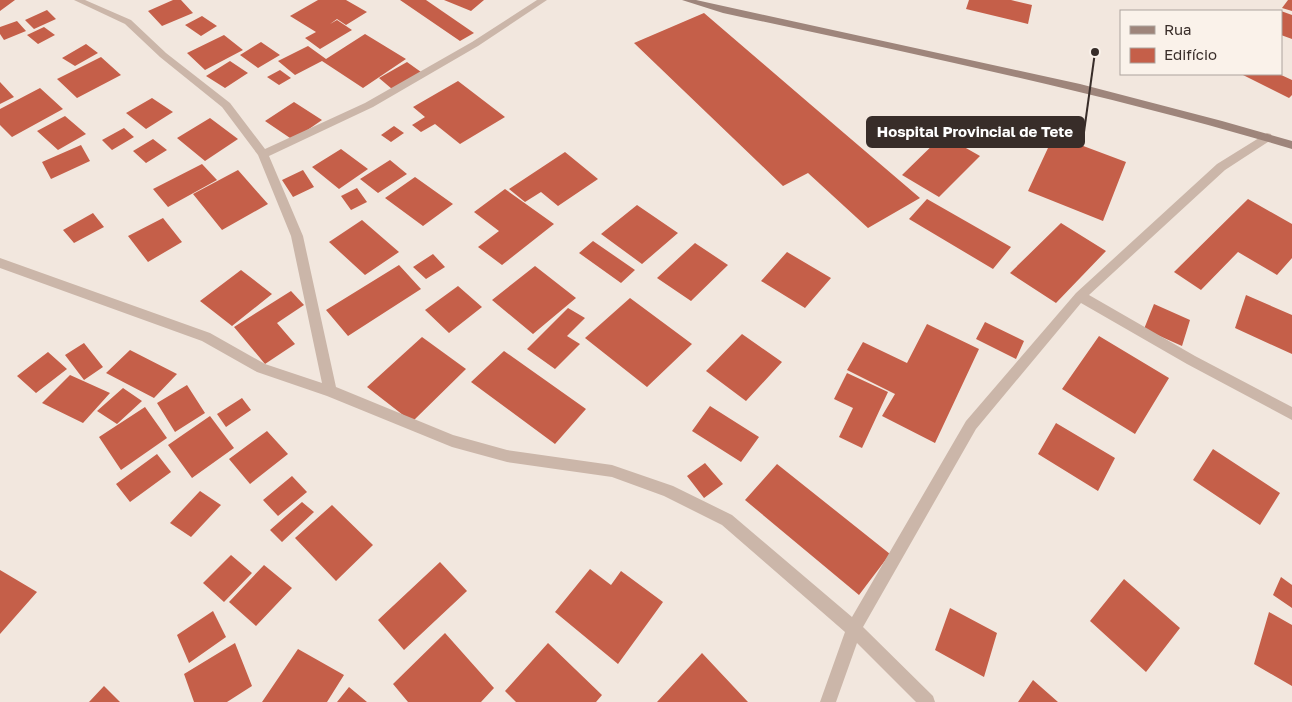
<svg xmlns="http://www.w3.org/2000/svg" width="1292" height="702" font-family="'Golos Text',sans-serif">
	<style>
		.building { fill: #c55f49 }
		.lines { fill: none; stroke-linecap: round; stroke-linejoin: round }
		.street { fill: #cbb6a9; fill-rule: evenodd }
		.secondary { fill: #9e857b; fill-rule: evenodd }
		.leader { fill: none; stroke: #382d29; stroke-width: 2 }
		.callout-dot { fill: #382d29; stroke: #faf2ea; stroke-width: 2 }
		.callout { fill: #382d29; stroke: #382d29; stroke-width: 2 }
		.callout-label { font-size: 15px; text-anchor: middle; font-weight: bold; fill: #fff }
	</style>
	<rect width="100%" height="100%" fill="#f2e7de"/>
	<path class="building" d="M0,0H15L0,11Z
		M173,0H181L193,13L162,26L148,11Z
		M318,0H346L367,12L346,25L337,19L330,24L337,20L352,30L320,49L305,38L316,32L290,16Z
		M400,0H426L474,33L460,41Z
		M444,0H484L471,11Z
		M969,0H1011L1032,5L1028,24L966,9Z
		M1288,0H1292V11L1282,8Z
		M47,10L56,19L34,29L25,20Z
		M1281,11L1292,15V39L1281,35Z
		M704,13L810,104L920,198L868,228L808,173L783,186L634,43Z
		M202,16L217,26L201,36L185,25Z
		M17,21L26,31L4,40L0,34V27Z
		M44,27L55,35L38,44L27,35Z
		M365,34L406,59L363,88L322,61L295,75L278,61L308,46L326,59Z
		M224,35L243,50L205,70L187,53Z
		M261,42L280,55L258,68L240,55Z
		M86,44L98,53L75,66L62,58Z
		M101,57L121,75L77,98L57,79Z
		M230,61L248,73L225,88L206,76Z
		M407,62L421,72L392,89L379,78Z
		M280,70L291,78L279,85L267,77Z
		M1241,74H1279L1292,80V95L1289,98Z
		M458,81L505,117L460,144L435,124L421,132L412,125L425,117L413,107Z
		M0,82L14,97L0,104Z
		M40,88L63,109L12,137L0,125V109Z
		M152,98L173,112L146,129L126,113Z
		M294,102L322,120L293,140L265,121Z
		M65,116L86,134L58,150L37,131Z
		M210,118L238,139L205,161L177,138Z
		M394,126L404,133L391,142L381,135Z
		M124,128L134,137L112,150L102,140Z
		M943,135L980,156L939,197L902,175Z
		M1054,135L1126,162L1103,221L1028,191Z
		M153,139L167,150L146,163L133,151Z
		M81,145L90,161L51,179L42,162Z
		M341,149L368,169L339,189L312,167Z
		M565,152L598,179L558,206L541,192L525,202L509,189Z
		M390,160L407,174L378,193L360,179Z
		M202,164L217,180L168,207L153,189Z
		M238,170L268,204L222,230L193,194Z
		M303,170L314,187L293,197L282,180Z
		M415,177L453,204L423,226L385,198Z
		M357,188L367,202L351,210L341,196Z
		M505,189L554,224L502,265L478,247L499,231L474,212Z
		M927,199L1011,247L993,269L909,219Z
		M1248,199L1292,224V258L1277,275L1238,252L1201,290L1174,272Z
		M637,205L678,233L642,264L601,234Z
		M93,213L104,227L74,243L63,230Z
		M163,218L182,242L148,262L128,236Z
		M362,220L399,252L365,275L329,242Z
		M1061,223L1106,251L1056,303L1010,273Z
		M593,241L635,270L621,283L579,253Z
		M695,243L728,265L691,301L657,278Z
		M787,252L831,278L805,308L761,281Z
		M433,254L445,267L426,279L413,267Z
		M399,265L421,289L348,336L326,310Z
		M535,266L576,298L533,334L492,300Z
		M241,270L272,294L232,326L200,301Z
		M458,286L482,307L449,333L425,310Z
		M291,291L304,305L277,323L295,344L265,364L234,327Z
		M1246,295L1292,315V354L1235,328Z
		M630,298L692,344L647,387L585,338Z
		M1154,304L1190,320L1182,346L1144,329Z
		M568,308L585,318L567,336L580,344L555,369L527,349Z
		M985,322L1024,341L1016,359L976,339Z
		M927,324L979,349L935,443L882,416L895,394L847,370L863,342L907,363Z
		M742,334L782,362L746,401L706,371Z
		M1099,336L1169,378L1135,434L1062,389Z
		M422,337L466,369L412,422L367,387Z
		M84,343L103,367L84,380L65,355Z
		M130,350L177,374L154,398L106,373Z
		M504,351L586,409L555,444L471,382Z
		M48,352L67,369L36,393L17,376Z
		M847,373L888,392L862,448L839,437L853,408L834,399Z
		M70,375L110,393L83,423L42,403Z
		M187,385L205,413L175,432L157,403Z
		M123,388L142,401L117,424L97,411Z
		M242,398L251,410L226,427L217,414Z
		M710,406L759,437L741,462L692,431Z
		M145,407L167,438L121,470L99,437Z
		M210,416L234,448L192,478L168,445Z
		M1056,423L1115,458L1098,491L1038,454Z
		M267,431L288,454L250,484L229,459Z
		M1213,449L1280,493L1260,525L1193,480Z
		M157,454L171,472L130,502L116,484Z
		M705,463L723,484L704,498L687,476Z
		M777,464L890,554L859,595L745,500Z
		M292,476L307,492L278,516L263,500Z
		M200,491L221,505L191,537L170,523Z
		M302,502L314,512L282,542L270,530Z
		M332,505L373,545L336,581L295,538Z
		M231,555L252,573L224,602L203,583Z
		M440,562L467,591L404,650L378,620Z
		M264,565L292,588L256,626L229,602Z
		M590,569L611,585L621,571L663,602L618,664L555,612Z
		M0,570L37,592L0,634Z
		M1281,577L1292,585V608L1273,595Z
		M1124,579L1180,628L1146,672L1090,621Z
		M950,608L997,633L984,677L935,650Z
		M213,611L226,637L189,663L177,635Z
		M1269,612L1292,625V686L1254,664Z
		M445,633L494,688L481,702H408L393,684Z
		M235,643L252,686L227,702H194L184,674Z
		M548,643L602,695L596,702H516L505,691Z
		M298,649L344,675L327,702H262Z
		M702,653L748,702H657Z
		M1033,680L1058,702H1018Z
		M104,686L120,702H89Z
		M349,687L367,702H337Z"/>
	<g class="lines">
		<path class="street" d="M74,0H85L131,20L166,53L230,103L265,149L365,103L472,42L537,0H547L478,46L373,107L269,156L303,236L336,387L453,435L507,450L612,465L673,486L732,515L852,617L966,421L1076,293L1217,164L1267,133L1271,134L1272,137L1271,140L1225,170L1089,295L1195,356L1292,407V420L1187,364L1081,303L976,429L863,627L933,696L935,702H916L857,643L836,702H820L845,632L722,525L664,496L612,477L507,462L452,447L327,396L257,372L202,341L0,268V258L210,333L265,364L322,383L291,236L258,155L222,107L160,57L125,24Z"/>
		<path class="secondary" d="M682,0H696L1080,84L1222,121L1292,141V149C1104,93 914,54 723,13Z"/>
	</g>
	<path class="leader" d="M1095 52L1084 132"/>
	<circle class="callout-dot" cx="1095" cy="52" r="5"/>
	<rect class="callout" x="867" y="117" width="217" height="30" rx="5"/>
	<g class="callout-label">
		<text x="975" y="137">Hospital Provincial de Tete</text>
	</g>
	<rect x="1120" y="10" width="162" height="65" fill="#faf2ea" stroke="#aca39d"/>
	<rect x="1130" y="26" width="25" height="8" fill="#9e857b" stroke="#aca39d"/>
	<text x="1164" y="35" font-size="15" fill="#382d29">Rua</text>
	<rect x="1130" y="48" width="25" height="15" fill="#c55f49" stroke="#aca39d"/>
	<text x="1164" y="60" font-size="15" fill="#382d29">Edifício</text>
</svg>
